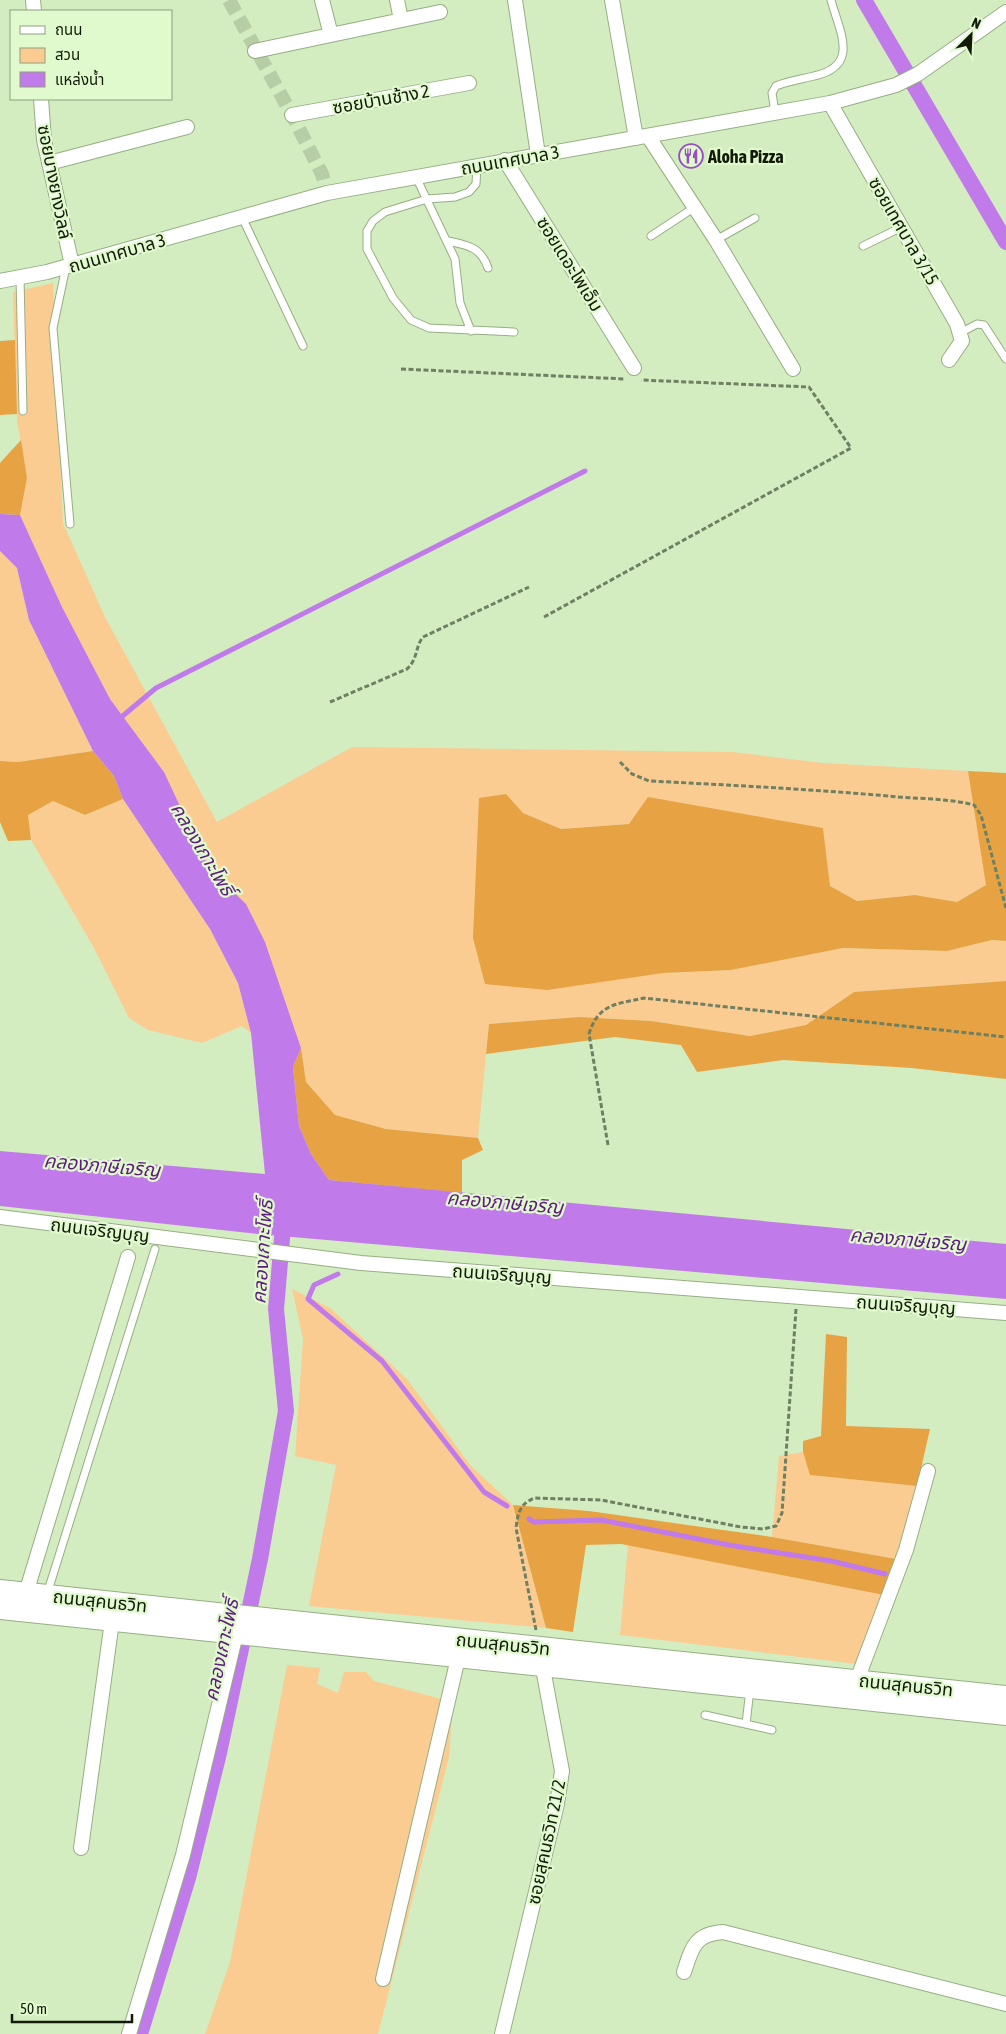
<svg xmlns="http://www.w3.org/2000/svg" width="1006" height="2034" font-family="'Asap Condensed','Noto Sans Thai',sans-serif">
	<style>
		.green { fill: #fbcc92 }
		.forest { fill: #e7a243 }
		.water { fill: #c07ae9 }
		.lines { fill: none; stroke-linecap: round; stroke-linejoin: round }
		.stream { stroke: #c07ae9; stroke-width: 5 }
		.canal { stroke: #c07ae9; stroke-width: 16 }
		.street-tunnel { stroke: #b6cda6; stroke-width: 14; stroke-dasharray: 14 7; stroke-linecap: butt }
		.lane-casing { stroke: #96ae84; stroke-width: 9 }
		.street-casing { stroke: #96ae84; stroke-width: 16 }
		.secondary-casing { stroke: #96ae84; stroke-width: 22 }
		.path { stroke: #6f7f62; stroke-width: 3; stroke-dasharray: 5 2.5; stroke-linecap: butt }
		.lane { stroke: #fff; stroke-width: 7 }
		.street { stroke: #fff; stroke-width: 14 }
		.secondary { stroke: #fff; stroke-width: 20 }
		.labels { text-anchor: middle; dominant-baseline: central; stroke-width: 4.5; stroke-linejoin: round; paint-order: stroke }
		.street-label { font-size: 18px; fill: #121a0a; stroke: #e0face }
		.poi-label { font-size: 18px; font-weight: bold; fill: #121a0a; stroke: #e0face; text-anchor: start }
		.water-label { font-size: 19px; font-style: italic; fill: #5e1b7e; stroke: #e0face }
	</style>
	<rect width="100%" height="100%" fill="#d3edc1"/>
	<path class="green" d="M53,283L63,523L105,617L217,822L352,747L732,752L823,763L968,771L986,837V885L957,902L915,895L857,901L830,886L823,828L629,824L561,829L523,813L506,794L663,973L731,970L843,948L947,951L992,940L1006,941V981L854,992L806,1025L750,1036L651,1021L579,1017L489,1024L478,1138L386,1129L335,1115L306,1082L301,1048L265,942L246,904L209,868L164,772L110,699L62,607L20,515L27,478L17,421L13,292Z
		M0,551L17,568L29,620L93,751L18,762L0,761Z
		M123,799L210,929L238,983L251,1033L242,1026L202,1043L148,1030L129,1018L94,948L31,840L27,815L53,801L85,815Z
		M292,1289L330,1308L407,1379L471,1466L513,1505L546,1628L309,1606L336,1465L295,1456L303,1339Z
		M803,1452L811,1475L917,1486L896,1559L772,1537L779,1456Z
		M628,1545L884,1595L857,1664L620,1635Z
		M287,1665L320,1668L317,1684L338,1693L344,1672H366L374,1681L453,1702L449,1757L378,2034H205L230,1962Z"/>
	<path class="forest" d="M15,340L17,414L0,415V341Z
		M21,440L27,478L20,515L0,514V463Z
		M93,751L114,776L123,799L85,815L53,801L28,815L31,840L8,841L0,822V761L18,762Z
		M968,771L1006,773V941L992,940L947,951L843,948L731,970L663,973L547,990L485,984L473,938L479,798L506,794L523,813L561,829L629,824L648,797L823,828L830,886L857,901L915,895L957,902L986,885Z
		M1006,981V1079L912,1068L783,1060L697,1072L681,1045L615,1037L486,1054L489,1024L579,1017L651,1021L750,1036L806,1025L854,992Z
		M301,1048L306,1082L335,1115L386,1129L478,1138L483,1150L462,1160V1193L329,1180L311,1154L299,1126L293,1067Z
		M826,1334L847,1337L846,1426L930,1429L917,1486L810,1475L803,1452V1441L821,1436Z
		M513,1505L589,1511L772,1537L896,1559L884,1595L621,1544L586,1545L573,1632L546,1628Z"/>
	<path class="water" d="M0,514L20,515L62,607L110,699L164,772L209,868L246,904L265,942L301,1048L293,1067L299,1126L311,1154L329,1180L1006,1244V1299L258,1234L0,1206V1151L265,1174L251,1033L238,983L210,929L123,799L114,776L93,751L29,620L17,568L0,551Z"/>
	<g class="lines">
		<path class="stream" d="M119,719L156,688L585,471
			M338,1274L314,1285L308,1299L382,1361L484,1492L507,1506
			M529,1519L534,1522L601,1520L729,1545L831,1561L885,1574"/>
		<path class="canal" d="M864,0L1006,242
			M140,2034L188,1878L219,1753L260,1559L286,1411L276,1309L284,1215"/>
		<path class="street-tunnel" d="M229,0L292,115L322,174L327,193"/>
		<g class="lane-casing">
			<path id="lane" d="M775,112L772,93L776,86C788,81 802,79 814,76C860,66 840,33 831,0
				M477,166L476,184L469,192L455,197L427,199L385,212L373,221L367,231V249L393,298L411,320L429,328L514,332
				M416,177L455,259L460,303L471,331
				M242,217L303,346
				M651,236L695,207
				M716,240L755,218
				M448,241C467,245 481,247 488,268
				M863,246L902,227
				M66,267L53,328L70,524
				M20,277L23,411
				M960,333L977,324L984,325L1006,359
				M47,1594L155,1249
				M705,1715L772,1730
				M746,1724L750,1689"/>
		</g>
		<g class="street-casing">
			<path id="street" d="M33,0L34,11
				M322,0L331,35
				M397,0L401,20
				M515,0L538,155
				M612,0L636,138
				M255,51L440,12
				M41,99L44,140L72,265
				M830,103L957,324L962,341L949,360
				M292,115L469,83
				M648,136L716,240L793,369
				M505,160L634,368
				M49,163L187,127
				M0,281L47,272L327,193L830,103L896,85L918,74L1006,12
				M0,1217L361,1263L1006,1313
				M26,1593L128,1257
				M857,1680L906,1550L928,1471
				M81,1848L112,1621
				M684,1972C692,1947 695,1934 723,1932L1006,2004
				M383,1979L458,1658
				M129,2034L183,1855L236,1634
				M502,2034L557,1804L562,1771L541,1658"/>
		</g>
		<g class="secondary-casing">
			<path id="secondary" d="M0,1590L1006,1696
				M0,1609L1006,1715"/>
		</g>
		<path class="path" d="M401,369L625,379
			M544,617L851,448L809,387L641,380
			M330,702L407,669C418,659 415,647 423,637L529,587
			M620,762L632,774L649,781C729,785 808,789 888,796C916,799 947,798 974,805L981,815L1006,908
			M608,1145L589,1034C598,1004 616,1004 644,998L1006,1037
			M536,1630L516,1528C518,1513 519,1505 534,1498L601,1500L741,1527L763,1529L776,1526L782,1513L796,1309"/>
		<use href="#lane" class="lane"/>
		<use href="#street" class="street"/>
		<use href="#secondary" class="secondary"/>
	</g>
	<defs>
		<g id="restaurant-ring" transform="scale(1.25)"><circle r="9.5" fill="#e0face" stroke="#984ec0" stroke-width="1.5"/><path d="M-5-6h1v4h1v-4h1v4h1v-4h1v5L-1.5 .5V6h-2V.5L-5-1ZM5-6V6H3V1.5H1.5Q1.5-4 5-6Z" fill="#984ec0"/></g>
	</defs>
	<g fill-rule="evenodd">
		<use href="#restaurant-ring" x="691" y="156"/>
	</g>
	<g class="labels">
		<g class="street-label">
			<text transform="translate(381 99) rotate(-10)">ซอยบ้านช้าง 2</text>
			<text transform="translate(510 160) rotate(-10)">ถนนเทศบาล 3</text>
			<text transform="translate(55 182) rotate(79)">ซอยบางยางวิลล์</text>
			<text transform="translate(904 231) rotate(60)">ซอยเทศบาล 3/15</text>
			<text transform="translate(117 253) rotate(-16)">ถนนเทศบาล 3</text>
			<text transform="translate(570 264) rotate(58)">ซอยเดอะโพเอ็ม</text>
			<text transform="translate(100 1230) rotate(7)">ถนนเจริญบุญ</text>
			<text transform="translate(502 1274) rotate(4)">ถนนเจริญบุญ</text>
			<text transform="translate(906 1305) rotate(4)">ถนนเจริญบุญ</text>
			<text transform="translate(100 1601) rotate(6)">ถนนสุคนธวิท</text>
			<text transform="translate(503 1644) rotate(6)">ถนนสุคนธวิท</text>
			<text transform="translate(906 1685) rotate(6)">ถนนสุคนธวิท</text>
			<text transform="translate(546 1842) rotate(-78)">ซอยสุคนธวิท 21/2</text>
		</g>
		<g class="poi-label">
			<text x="708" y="156">Aloha Pizza</text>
		</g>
		<g class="water-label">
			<text transform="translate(203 849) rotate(59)">คลองเกาะโพธิ์</text>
			<text transform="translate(102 1165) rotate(5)">คลองภาษีเจริญ</text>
			<text transform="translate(505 1202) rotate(5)">คลองภาษีเจริญ</text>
			<text transform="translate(908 1239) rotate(5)">คลองภาษีเจริญ</text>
			<text transform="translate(262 1252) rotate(-86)">คลองเกาะโพธิ์</text>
			<text transform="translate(221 1650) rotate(-78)">คลองเกาะโพธิ์</text>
		</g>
	</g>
	<rect x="10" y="10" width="162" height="90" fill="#e0face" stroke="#8ea080"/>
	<rect x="20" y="26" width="25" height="8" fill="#ffffff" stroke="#8ea080"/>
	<text x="55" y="35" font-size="15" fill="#121a0a">ถนน</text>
	<rect x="20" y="48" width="25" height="15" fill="#fbcc92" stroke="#8ea080"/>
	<text x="55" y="60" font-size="15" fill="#121a0a">สวน</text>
	<rect x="20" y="72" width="25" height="15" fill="#c07ae9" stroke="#8ea080"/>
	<text x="55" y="85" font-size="15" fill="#121a0a">แหล่งน้ำ</text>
	<g transform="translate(971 35) rotate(24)" stroke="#e0face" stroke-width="4" paint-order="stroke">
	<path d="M0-4L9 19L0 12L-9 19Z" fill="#121a0a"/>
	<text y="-8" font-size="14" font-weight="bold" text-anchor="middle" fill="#121a0a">N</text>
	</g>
	<path d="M12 2014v8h120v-8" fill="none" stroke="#121a0a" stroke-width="2.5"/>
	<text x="20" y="2014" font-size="15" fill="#121a0a" stroke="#e0face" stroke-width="4" paint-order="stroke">50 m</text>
</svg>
